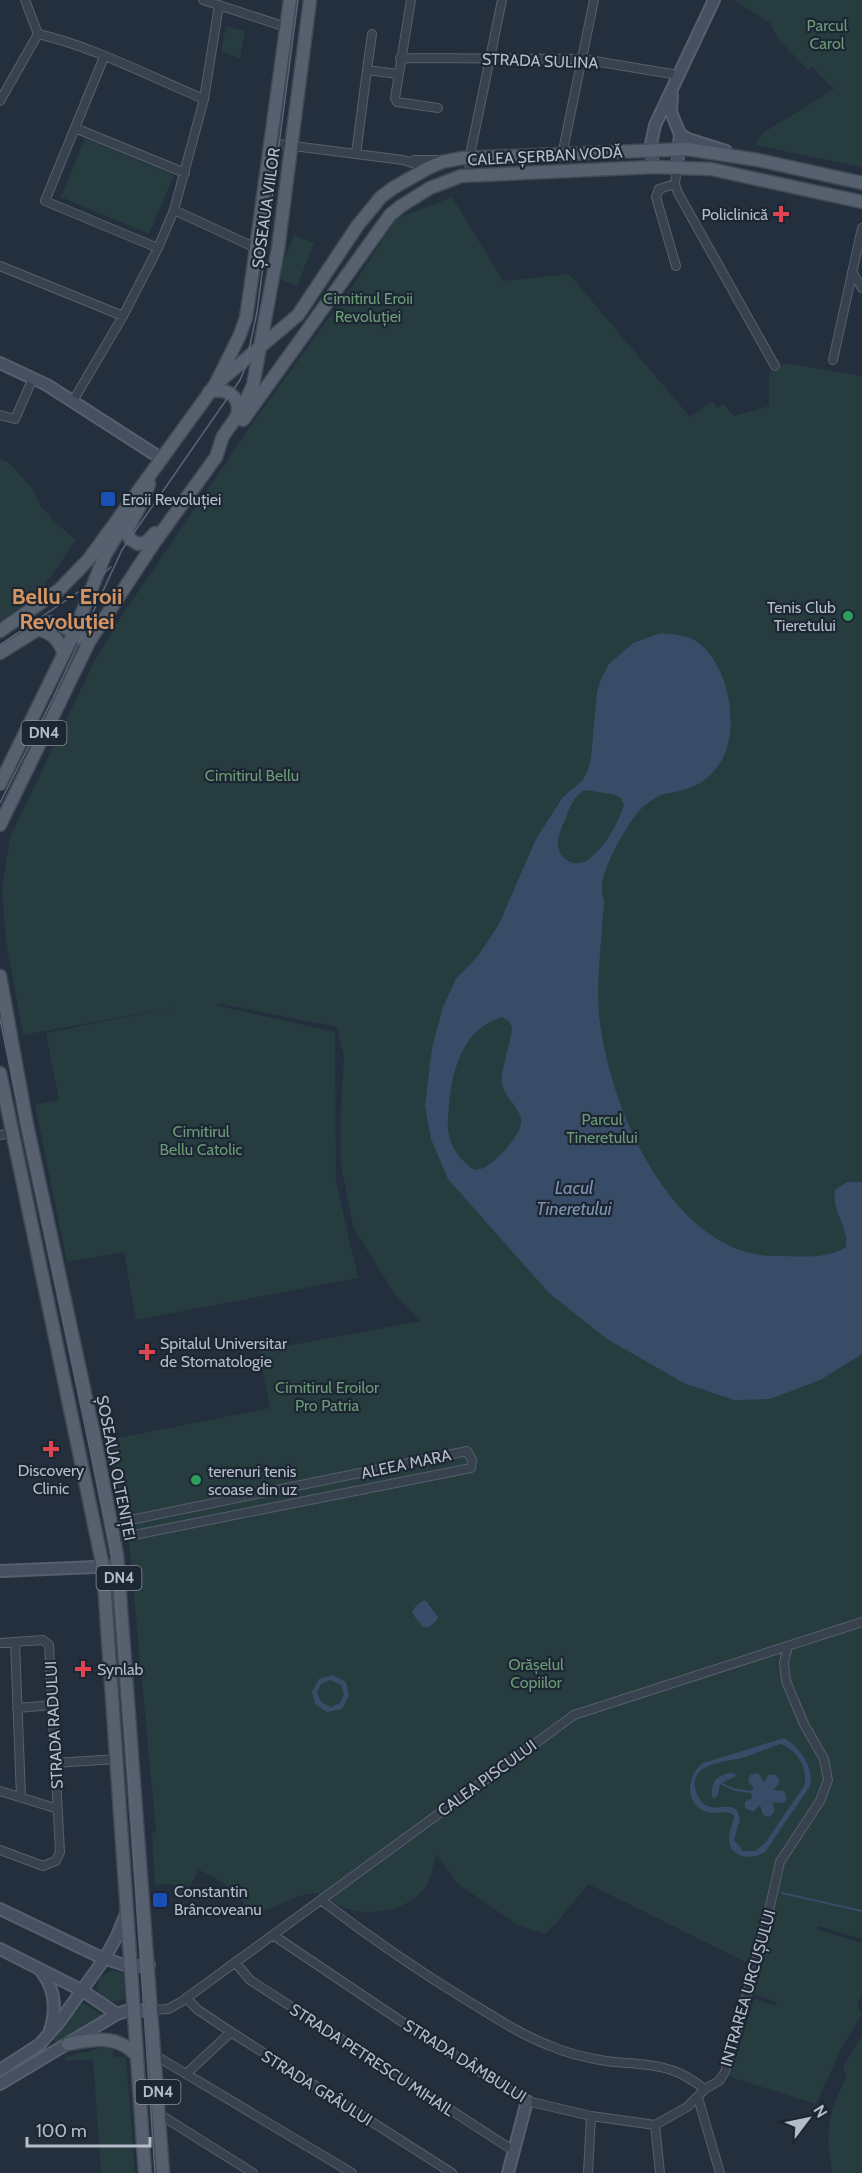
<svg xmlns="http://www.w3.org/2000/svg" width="862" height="2173" font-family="Cabin,sans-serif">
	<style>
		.green { fill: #263c3f }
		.water { fill: #394c67; fill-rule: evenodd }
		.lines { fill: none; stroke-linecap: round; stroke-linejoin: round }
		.stream { stroke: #394c67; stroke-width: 2 }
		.street-casing { stroke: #565f6c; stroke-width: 10 }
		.secondary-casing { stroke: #565f6c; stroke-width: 14 }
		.primary-casing { stroke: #414a57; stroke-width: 15 }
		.street { stroke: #38414e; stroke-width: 8 }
		.secondary { stroke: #465061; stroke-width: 10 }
		.primary { stroke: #56606e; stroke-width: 12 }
		.tram { stroke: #5a6575; stroke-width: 1.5 }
		.health-dot { fill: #e0444e; stroke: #1d2633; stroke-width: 2 }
		.transit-dot { fill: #1a4fb4; stroke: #1d2633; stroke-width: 2 }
		.leisure-dot { fill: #2e9e5b; stroke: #1d2633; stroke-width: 2 }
		.labels { text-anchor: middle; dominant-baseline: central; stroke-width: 4.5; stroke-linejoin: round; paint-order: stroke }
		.shield { fill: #1d2633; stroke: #878f9c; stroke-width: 1.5 }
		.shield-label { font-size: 15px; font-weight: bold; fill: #b4bcc9 }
		.park-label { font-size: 16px; fill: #6b9a76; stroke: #1d2633 }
		.street-label { font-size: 16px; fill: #b4bcc9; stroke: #1d2633 }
		.poi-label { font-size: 16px; fill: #b4bcc9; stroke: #1d2633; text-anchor: start }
		.water-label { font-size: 18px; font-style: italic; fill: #7c92b1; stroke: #1d2633 }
		.district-label { font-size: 22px; font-weight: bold; fill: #d59563; stroke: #1d2633 }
	</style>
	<rect width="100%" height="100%" fill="#242f3e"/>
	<path class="green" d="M734,0H862V167L755,145L763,133L834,89L812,67L808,70L779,40L770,23Z
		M226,26L245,31L240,58L221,52Z
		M85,138L174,175L149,234L61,197Z
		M452,197L503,281L569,274L690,417L713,401L717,408L724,404L734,416L769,406V373L785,363L862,376V1939L818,1926L817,1929L862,1943V1996L857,2004L862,2014L842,2047L816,2104L730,2077L754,1999L775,2006L777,2002L751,1993L775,1914L772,1913L756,1967L588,1884L558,1921L545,1934L518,1925L458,1884L436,1854C433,1866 432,1879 424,1889C405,1912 367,1918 340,1906C334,1903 327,1896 320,1894C296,1889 270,1917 251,1910C243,1907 242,1898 236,1893C226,1883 210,1876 198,1869L197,1873L183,1898L175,1897L174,1884L155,1885L152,1833L156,1832L129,1541L108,1440L270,1408L259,1351L422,1321L396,1296L354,1229L341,1165V1107L344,1058L337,1027L222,1004L215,1005L335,1032L336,1181L358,1278L136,1320L124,1252L67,1262L35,1105L59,1100L46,1033L176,1007L23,1035L6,941L2,890L10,837L94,662L119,620L258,415L358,278L396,219Z
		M294,235L314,243L297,286L277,278Z
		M0,459L9,463L32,488L40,505L55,522L76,540L38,595L0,621Z
		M112,1970L123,1973L125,1998C113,2006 101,2001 97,1987L100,1977Z
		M84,2003L104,2016L59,2044H56L53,2039L80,2004Z
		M862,2036V2173H833C824,2136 828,2110 847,2077L843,2067Z
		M104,2047L113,2048V2054L116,2057H126L135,2173H101L93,2059L67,2061L65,2058L82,2052L88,2053L91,2050Z"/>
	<path class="water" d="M661,633C672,634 686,635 696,641C730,664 742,733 718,766C707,781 694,788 676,792C671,793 664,793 659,796C653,799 644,805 640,810C627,824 602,868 602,887C601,891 603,897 604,901C602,938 596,977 599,1014C607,1102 671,1256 775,1256C799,1256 826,1260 846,1247C849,1226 831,1211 835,1190L847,1182H862V1354L820,1380L770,1399L734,1400L684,1383L607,1339L549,1293L448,1179L431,1139L425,1106L432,1048L443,1007L456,979L478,956L499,924L536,839L563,797L582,781L588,770L591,758L597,691L602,677L609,664L633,643ZM586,790L616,795L621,798L624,805C617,825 606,846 589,859C575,870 556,858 558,841C559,832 564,823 567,814C571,805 576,793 586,790ZM502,1017L510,1022L512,1028C511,1041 500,1073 502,1083C504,1097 518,1105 521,1119C524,1133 498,1159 487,1166C483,1169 479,1169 474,1170C464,1162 455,1154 451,1142C446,1130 448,1117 449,1105C452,1070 463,1028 502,1017Z
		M422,1601H426L438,1617L436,1621L428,1628L422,1626L412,1613L414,1608Z
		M333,1675L346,1682L349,1696L342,1709L327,1712L315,1704L312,1692L319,1679ZM330,1680L341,1685L344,1694L340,1703L331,1707L321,1702L317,1693L321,1684Z
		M784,1738C801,1748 814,1767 810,1786L765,1852C751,1861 729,1858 729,1838C729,1830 734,1823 734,1815C726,1809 716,1815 707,1812C683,1804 687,1775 703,1763ZM781,1744C797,1750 809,1769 804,1786L765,1843L755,1851H743L734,1840L740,1819L737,1810C728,1802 713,1813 703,1803C699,1799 695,1792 695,1786C692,1763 726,1762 742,1758C755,1754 768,1748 781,1744Z
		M730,1773L735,1774L736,1776L722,1783L733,1788L751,1791L754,1788L748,1782L750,1775L755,1773L759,1774L764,1782L768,1775L775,1774L780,1781L774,1790L784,1791L787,1800L782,1803L772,1802L775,1811L769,1817L763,1815L760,1805L753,1812L745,1808V1802L752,1798L751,1793L735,1791L720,1784L718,1795L713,1799C708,1785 716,1775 730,1773Z"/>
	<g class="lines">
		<path class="stream" d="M782,1893L862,1911"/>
		<g class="street-casing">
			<path id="street" d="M25,0L38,34
				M203,0L286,27
				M411,0L395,98L397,102L438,108
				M38,34C92,46 153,78 204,99
				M104,57L45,201L158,248
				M400,58L582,59L678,75
				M367,70L372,34
				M0,101L38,34
				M75,128L185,173
				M270,143L403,160L428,168
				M356,154L367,70L398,74
				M562,155L594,0
				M414,160H441
				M677,167L675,184L678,193L775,366
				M469,175L471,150L502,0
				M675,184L659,189L656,197L676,266
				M174,210L256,248
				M0,266L123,316
				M852,272L862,288
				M833,360L862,228
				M73,401L123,316L158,248L174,210L204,99L219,5
				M0,415L15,419L33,378
				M0,1135L12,1133
				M111,1524L467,1451L472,1460L471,1468L114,1539
				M15,1642L21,1797
				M0,1643L43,1640L49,1645L60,1852L56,1861L43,1866L0,1850
				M17,1708L53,1705
				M55,1763L117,1759
				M0,1791L58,1809
				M321,1900C368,1936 417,1970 468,2001C494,2017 520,2034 548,2045C566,2053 587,2058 606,2061C629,2064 652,2063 674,2071C686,2075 695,2082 705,2089
				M273,1935L414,2030L527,2101L591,2116L655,2125L687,2107L705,2089L719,2081L725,2072L762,1941L780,1862L820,1801L828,1780L824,1759L804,1724L786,1681L784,1663L788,1646
				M235,1962L250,1980L514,2151
				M186,1998L198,2010L231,2032L452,2173
				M152,2010L168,2009L181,2002L574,1715L862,1622
				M156,2056L352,2173
				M186,2074L231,2032
				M698,2098L720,2173
				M159,2114L253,2173
				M655,2125L660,2173
				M588,2173L591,2116"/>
		</g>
		<g class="secondary-casing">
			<path id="secondary" d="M672,95L671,112L680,134L677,167
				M680,134L688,139L726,151
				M653,167L651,144L655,125L714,0
				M0,363L47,385L162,459
				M0,1571L118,1566
				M0,1909L98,1956L130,1967L149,1965
				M0,1949L83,1991L117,2014
				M41,1971C55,1989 57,2009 50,2030
				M0,2070L40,2044L60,2021L105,1958L117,1936L126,1914
				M0,2084L117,2014L126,2011L152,2010
				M508,2173L527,2101"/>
		</g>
		<g class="primary-casing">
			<path id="primary" d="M215,385L298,315L358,225L381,197L393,188L428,168L442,162L462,158L687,149L758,160L862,183
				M209,392C226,387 242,396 237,415
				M243,420L390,215L401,206L430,188L461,176L653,167L711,169L862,202
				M149,484L141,504L126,532L130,539L138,544L147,542L155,533
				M36,629C52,632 59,640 64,654
				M0,631L59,590L89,559L215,385L239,337L246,318L253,270L290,0
				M0,653L50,622L64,627L89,642
				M0,784L74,633L105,555L128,517
				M0,825L89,642L154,543L216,457L223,436L242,409L253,385L278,249L310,0
				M0,976L27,1125L95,1440L117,1555L163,2173
				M0,1073L103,1567L145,2173
				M68,2044C94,2039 118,2034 137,2056"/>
		</g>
		<use href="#street" class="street"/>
		<use href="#secondary" class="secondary"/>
		<use href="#primary" class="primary"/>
		<path class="tram" d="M0,645L96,580L111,567
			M0,803L53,698L122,550L240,380L245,368L257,312L298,0
			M0,1019L111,1550L115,1582L155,2173"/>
	</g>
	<g class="health-dot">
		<path d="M778 205h6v6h6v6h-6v6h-6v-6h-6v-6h6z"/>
		<path d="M144 1343h6v6h6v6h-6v6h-6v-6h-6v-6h6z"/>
		<path d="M48 1440h6v6h6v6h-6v6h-6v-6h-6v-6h6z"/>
		<path d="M80 1660h6v6h6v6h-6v6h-6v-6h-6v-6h6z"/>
	</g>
	<g class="transit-dot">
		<rect x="100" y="491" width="16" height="16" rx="3"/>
		<rect x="152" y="1892" width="16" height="16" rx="3"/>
	</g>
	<g class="leisure-dot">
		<circle cx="848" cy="616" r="6"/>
		<circle cx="196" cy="1480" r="6"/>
	</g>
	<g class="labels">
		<g class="shield">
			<rect x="21.5" y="721" width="45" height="24" rx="4.5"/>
			<rect x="96.5" y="1566" width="45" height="24" rx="4.5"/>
			<rect x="135.5" y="2080" width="45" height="24" rx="4.5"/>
		</g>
		<g class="shield-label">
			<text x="44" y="733">DN4</text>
			<text x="119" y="1578">DN4</text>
			<text x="158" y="2092">DN4</text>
		</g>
		<g class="park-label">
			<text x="827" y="25">Parcul<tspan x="827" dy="18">Carol</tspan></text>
			<text x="368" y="298">Cimitirul Eroii<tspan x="368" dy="18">Revoluției</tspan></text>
			<text x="252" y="775">Cimitirul Bellu</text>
			<text x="602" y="1119">Parcul<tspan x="602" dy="18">Tineretului</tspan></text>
			<text x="201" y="1131">Cimitirul<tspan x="201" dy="18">Bellu Catolic</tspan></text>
			<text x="327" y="1387">Cimitirul Eroilor<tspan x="327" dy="18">Pro Patria</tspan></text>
			<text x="536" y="1664">Orășelul<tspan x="536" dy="18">Copiilor</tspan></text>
		</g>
		<g class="street-label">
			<text transform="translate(540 61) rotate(2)">STRADA SULINA</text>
			<text transform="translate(545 156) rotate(-3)">CALEA ȘERBAN VODĂ</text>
			<text transform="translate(266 208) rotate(-82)">ȘOSEAUA VIILOR</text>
			<text transform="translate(406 1464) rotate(-12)">ALEEA MARA</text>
			<text transform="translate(116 1468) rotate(79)">ȘOSEAUA OLTENIȚEI</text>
			<text transform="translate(54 1725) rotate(-93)">STRADA RADULUI</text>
			<text transform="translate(487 1778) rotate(-36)">CALEA PISCULUI</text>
			<text transform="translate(748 1988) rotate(-74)">INTRAREA URCUȘULUI</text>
			<text transform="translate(372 2060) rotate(33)">STRADA PETRESCU MIHAIL</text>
			<text transform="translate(465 2061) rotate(32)">STRADA DÂMBULUI</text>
			<text transform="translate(317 2088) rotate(32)">STRADA GRÂULUI</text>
		</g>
		<g class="poi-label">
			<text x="768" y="214" text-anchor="end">Policlinică</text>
			<text x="122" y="499">Eroii Revoluției</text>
			<text x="836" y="607" text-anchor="end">Tenis Club<tspan x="836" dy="18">Tieretului</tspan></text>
			<text x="160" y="1343">Spitalul Universitar<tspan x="160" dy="18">de Stomatologie</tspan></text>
			<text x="51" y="1470" text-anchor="middle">Discovery<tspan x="51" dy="18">Clinic</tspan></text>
			<text x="208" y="1471">terenuri tenis<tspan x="208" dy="18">scoase din uz</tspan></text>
			<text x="97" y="1669">Synlab</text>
			<text x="174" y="1891">Constantin<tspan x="174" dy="18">Brâncoveanu</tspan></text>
		</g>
		<g class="water-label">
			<text x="574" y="1188">Lacul<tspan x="574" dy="21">Tineretului</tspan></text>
		</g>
		<g class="district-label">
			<text x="67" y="596">Bellu - Eroii<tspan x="67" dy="25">Revoluției</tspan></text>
		</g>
	</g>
	<g transform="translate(808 2119) rotate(58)" stroke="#1d2633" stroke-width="4.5" paint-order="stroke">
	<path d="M0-4.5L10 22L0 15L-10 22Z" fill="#b4bcc9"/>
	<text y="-9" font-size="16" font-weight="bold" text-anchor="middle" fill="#b4bcc9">N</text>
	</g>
	<path d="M27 2137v9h123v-9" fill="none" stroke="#b4bcc9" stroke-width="3"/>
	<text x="36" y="2137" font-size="18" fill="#b4bcc9" stroke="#1d2633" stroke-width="4.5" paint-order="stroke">100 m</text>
</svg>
